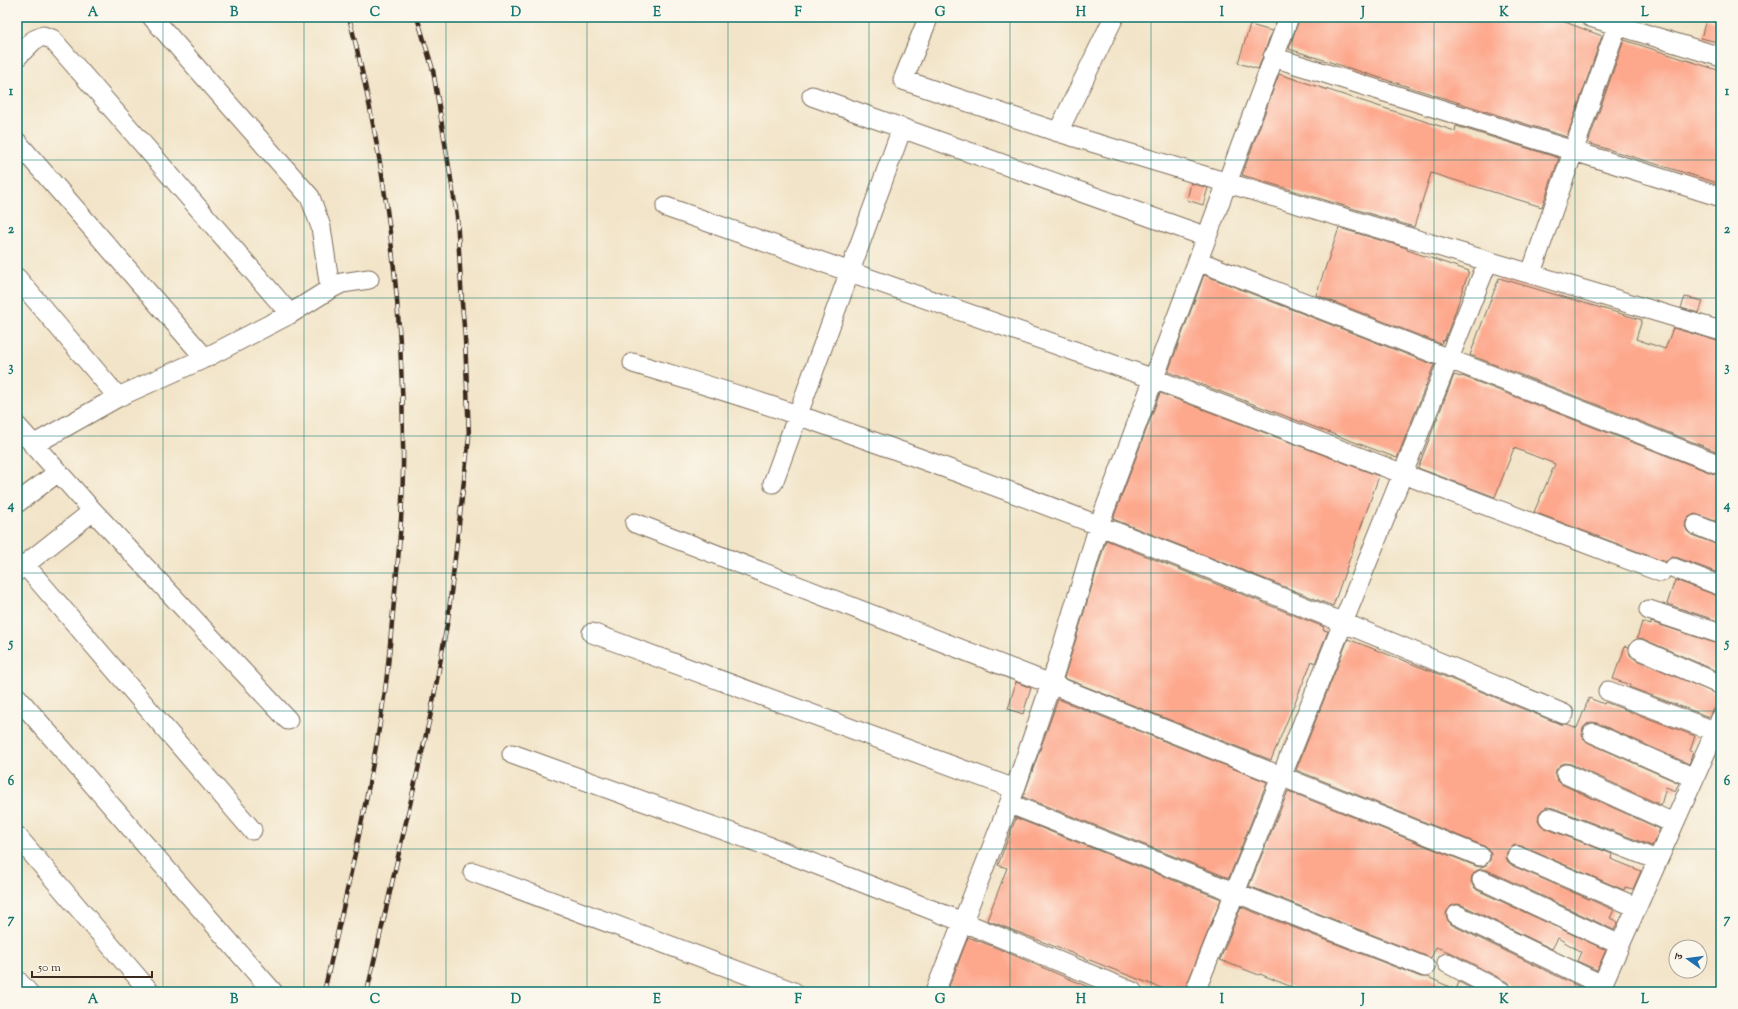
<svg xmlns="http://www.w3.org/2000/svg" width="1738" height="1009" font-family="'Sorts Mill Goudy','Noto Serif Devanagari',serif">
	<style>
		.building { fill: #fda88d }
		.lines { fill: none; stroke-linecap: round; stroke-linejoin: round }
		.street-casing { stroke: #7b6b5a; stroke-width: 21 }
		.street { stroke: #fff; stroke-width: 19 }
		.rail-casing { stroke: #3b2a1e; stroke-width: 4.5 }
		.rail { stroke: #fbf7ec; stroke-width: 3; stroke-dasharray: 9; stroke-linecap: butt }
		.grid { fill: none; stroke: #0f766e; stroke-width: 1; stroke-opacity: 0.55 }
		.neatline { fill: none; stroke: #0f766e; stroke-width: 1.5 }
		.grid-label { font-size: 13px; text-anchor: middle; font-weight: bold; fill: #0f766e }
	</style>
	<rect width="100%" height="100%" fill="#fbf7ec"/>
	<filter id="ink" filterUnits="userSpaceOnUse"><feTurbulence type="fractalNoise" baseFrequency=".025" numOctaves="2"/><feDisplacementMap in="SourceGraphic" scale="8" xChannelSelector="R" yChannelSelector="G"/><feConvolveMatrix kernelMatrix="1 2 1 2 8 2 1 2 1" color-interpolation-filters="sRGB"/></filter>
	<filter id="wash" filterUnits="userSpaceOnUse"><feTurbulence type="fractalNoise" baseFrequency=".012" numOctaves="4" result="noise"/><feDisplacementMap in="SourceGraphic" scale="16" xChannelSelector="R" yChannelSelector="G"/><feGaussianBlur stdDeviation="0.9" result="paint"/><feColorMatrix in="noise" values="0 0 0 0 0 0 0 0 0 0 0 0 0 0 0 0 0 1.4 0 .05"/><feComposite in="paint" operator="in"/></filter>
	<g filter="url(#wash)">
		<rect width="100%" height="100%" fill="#f2e4c8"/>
		<g id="blocks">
			<path class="building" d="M1300,17H1552L1602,36L1567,137L1289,49Z
				M1706,19L1721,24V43L1701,38Z
				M1250,25L1272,31L1258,69L1238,63Z
				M1624,40L1721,71V184L1588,143Z
				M1279,74L1455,131L1456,126L1559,158L1542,207L1431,173L1414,227L1242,175Z
				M1191,183L1208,188L1203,205L1187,200Z
				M1339,228L1407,248V250L1469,271L1453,318L1444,341L1443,340L1441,344L1316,295Z
				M1204,275L1434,365L1397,458L1168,372Z
				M1499,278L1642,320L1636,339L1665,349L1673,328L1721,342V453L1470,355Z
				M1685,297L1703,301L1699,313L1681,308Z
				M1454,375L1461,377L1462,376L1714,474H1721V523L1695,514L1689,517L1686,521L1685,526L1687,531L1692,535L1721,546V574L1678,558L1672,557L1665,562L1534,512L1555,464L1514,448L1495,497L1418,468Z
				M1160,393L1379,476L1333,606L1113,519Z
				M1106,540L1324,627L1323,630L1328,631L1315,663L1312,661L1271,760L1064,678Z
				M1675,580L1721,597V622L1667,604Z
				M1642,622L1651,625V622L1721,645V673L1643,639L1637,638Z
				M1348,639L1441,675L1560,724H1567L1577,728L1589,698L1604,704L1605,702L1695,736L1690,751L1693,752L1689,764L1597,723L1591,722L1587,724L1583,728L1582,735L1584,740L1589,743L1679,783L1675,791L1666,787L1661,805L1571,764L1565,763L1560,765L1556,770L1555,775L1557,780L1561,784L1660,829L1652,846L1553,808L1547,807L1542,810L1539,814L1538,820L1541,825L1545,828L1612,854L1611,859L1641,871L1633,889L1625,887L1624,890L1521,846L1515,845L1511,847L1507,852L1506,858L1508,862L1513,866L1614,910L1610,918L1618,922L1614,930L1487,870L1481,869L1476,871L1472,876L1471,881L1473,886L1477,890L1606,950L1597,970L1577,961L1581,952L1558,938L1552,949L1462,905L1457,904L1451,906L1447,911L1446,915L1448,921L1452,925L1586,990L1585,992H1513L1511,986L1507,982L1452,953L1436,947L1431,958L1249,886L1288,791L1476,866L1481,867L1486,865L1490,860L1491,854L1489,850L1484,846L1296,770Z
				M1625,646L1629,647L1630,655L1635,659L1721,696L1719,707L1714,709L1709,717L1629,687L1630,685L1613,679L1619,662H1620Z
				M1016,682L1031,688L1023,714L1008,709Z
				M1058,699L1267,782L1229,878L1023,797Z
				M1016,818L1221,899L1184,992H1171L987,920L1007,868L998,865Z
				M1241,907L1421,977H1428L1456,990L1459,982L1478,992H1304L1260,974L1259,975L1220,960Z
				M968,937L992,946L1100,992H947Z"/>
		</g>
	</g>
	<g filter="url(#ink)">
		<use href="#blocks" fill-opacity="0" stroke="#7b6b5a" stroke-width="1"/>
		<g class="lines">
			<g class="street-casing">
				<path id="street" d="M152,17L310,197L321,227L330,289
					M1590,17L1721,57
					M927,21L903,80L1058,132L1721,331
					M17,57L34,40L43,36L52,39L290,314
					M1273,57L1721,197
					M812,96L1207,237
					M1058,132L1114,17
					M17,142L205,358
					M666,207L1154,379L1661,572
					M1198,261L1718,464
					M1531,273L1620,17
					M17,278L118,397
					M633,363C688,380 744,396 800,416C1058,505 1311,608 1564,714
					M17,426L93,511L17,571
					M33,445L118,397L205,358L290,314L330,289L342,283L369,279
					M773,483L902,128
					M17,503L57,473
					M93,511L288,720
					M635,523L1051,684L1480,856
					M1696,525L1721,535
					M25,565L252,830
					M1674,568L1721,586
					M1649,610L1721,634
					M592,633L1015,789
					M1639,649L1721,685
					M1608,691L1714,731
					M17,697L273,992
					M1593,733L1694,778
					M512,754L779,850L963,922L1133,992
					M1566,774L1673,823
					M1010,804L1425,967
					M1549,818L1657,860
					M17,836L150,992
					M1517,856L1636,907
					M473,872L794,992
					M1482,880L1620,945
					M1457,915L1602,985
					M1447,963L1502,992
					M17,980L28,992
					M935,992L1015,789L1051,684L1099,525L1289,17
					M1195,992L1488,261
					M1599,992L1721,718"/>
			</g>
			<use href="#street" class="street"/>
			<g class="rail-casing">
				<path id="rail" d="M324,992C347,892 370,792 385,691C388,668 390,645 392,622C398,563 404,503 403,444C403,300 385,156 349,17
					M367,992L431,713L448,619L469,437L465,338L462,303L457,216L433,70L417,17"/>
			</g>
			<use href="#rail" class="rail"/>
		</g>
	</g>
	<path class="grid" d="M163,17V992M304,17V992M446,17V992M587,17V992M728,17V992M869,17V992M1010,17V992M1151,17V992M1292,17V992M1434,17V992M1575,17V992M17,160H1721M17,298H1721M17,436H1721M17,573H1721M17,711H1721M17,849H1721"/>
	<rect width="1738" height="1009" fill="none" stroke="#fbf7ec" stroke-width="44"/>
	<g transform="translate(1688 959) rotate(284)"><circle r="19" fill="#fbf7ec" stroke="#aea59a"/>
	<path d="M0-3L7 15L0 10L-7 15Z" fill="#1f6fb2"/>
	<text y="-6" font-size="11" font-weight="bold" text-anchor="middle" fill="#3b2a1e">उ</text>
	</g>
	<path d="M32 971v6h120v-6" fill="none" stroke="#3b2a1e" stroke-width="2"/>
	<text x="38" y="971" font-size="12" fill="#3b2a1e" stroke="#fbf7ec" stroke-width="3" paint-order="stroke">50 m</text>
	<rect x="22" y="22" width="1694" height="965" class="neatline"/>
	<g class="grid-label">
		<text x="93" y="16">A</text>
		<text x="234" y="16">B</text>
		<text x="375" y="16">C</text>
		<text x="516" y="16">D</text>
		<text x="657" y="16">E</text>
		<text x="798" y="16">F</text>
		<text x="940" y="16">G</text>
		<text x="1081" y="16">H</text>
		<text x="1222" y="16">I</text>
		<text x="1363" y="16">J</text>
		<text x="1504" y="16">K</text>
		<text x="1645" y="16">L</text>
		<text x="11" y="95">1</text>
		<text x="1727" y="95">1</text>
		<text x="11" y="233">2</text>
		<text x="1727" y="233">2</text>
		<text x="11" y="371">3</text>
		<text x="1727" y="371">3</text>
		<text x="11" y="509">4</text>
		<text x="1727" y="509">4</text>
		<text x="11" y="647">5</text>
		<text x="1727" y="647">5</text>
		<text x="11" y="785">6</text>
		<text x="1727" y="785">6</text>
		<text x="11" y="923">7</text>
		<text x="1727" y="923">7</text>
		<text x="93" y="1003">A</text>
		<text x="234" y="1003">B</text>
		<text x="375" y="1003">C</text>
		<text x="516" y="1003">D</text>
		<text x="657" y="1003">E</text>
		<text x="798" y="1003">F</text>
		<text x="940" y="1003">G</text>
		<text x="1081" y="1003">H</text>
		<text x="1222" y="1003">I</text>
		<text x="1363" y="1003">J</text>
		<text x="1504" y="1003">K</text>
		<text x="1645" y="1003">L</text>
	</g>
</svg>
